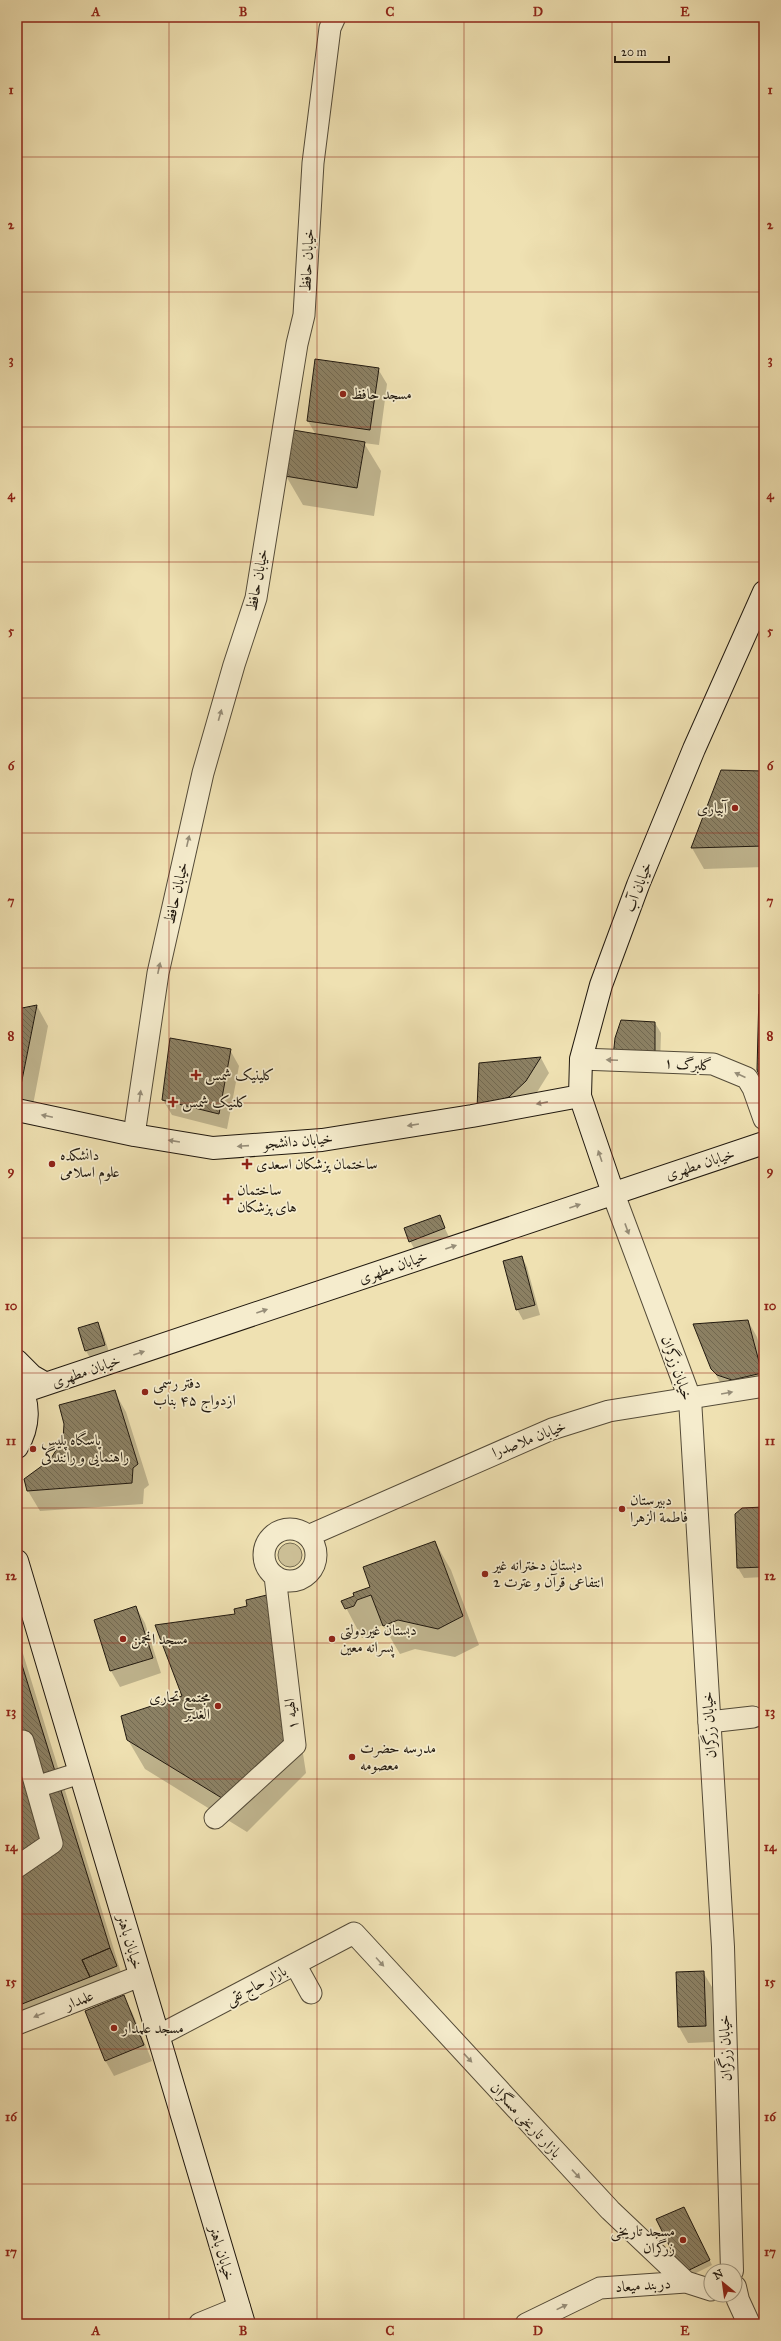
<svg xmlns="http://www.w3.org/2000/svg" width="781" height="2341" font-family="'IM FELL Great Primer',Amiri,serif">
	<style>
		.grass { fill: #ccbf96; stroke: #766c52 }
		.shadow { fill: #0003 }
		.building { fill: url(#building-back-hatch); stroke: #21190f }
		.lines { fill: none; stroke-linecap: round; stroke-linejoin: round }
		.minor-casing { stroke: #544b38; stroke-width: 23 }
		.tertiary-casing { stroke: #544b38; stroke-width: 24 }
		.secondary-casing { stroke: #21190f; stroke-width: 24 }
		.minor { stroke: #f5eccd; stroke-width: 21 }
		.tertiary { stroke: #f5eccd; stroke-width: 22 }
		.secondary { stroke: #f5eccd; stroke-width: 22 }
		.oneway { fill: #968d78 }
		.grid { fill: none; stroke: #8f2418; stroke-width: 1; stroke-opacity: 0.55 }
		.poi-dot { fill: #8f2418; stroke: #f5eccd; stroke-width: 1.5 }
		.labels { text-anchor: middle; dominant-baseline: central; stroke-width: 3.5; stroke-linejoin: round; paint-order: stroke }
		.street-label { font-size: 15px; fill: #21190f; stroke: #f5eccd }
		.poi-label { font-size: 15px; fill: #21190f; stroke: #f5eccd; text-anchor: start }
		.neatline { fill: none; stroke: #8f2418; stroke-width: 1.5 }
		.grid-label { font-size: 13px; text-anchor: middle; font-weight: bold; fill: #8f2418 }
	</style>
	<defs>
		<pattern id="building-back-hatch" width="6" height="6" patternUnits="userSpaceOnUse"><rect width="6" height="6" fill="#8c8164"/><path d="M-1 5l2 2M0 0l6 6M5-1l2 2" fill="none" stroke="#726951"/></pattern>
	</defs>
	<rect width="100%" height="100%" fill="#efe1b2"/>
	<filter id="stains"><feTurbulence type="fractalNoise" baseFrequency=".005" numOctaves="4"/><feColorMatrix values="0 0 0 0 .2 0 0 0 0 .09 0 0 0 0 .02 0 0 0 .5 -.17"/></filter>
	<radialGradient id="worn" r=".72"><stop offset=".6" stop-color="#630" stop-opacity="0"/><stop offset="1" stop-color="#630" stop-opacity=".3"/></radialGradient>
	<path class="grass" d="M278 1555a12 12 0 1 1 24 0a12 12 0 1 1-24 0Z"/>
	<path class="shadow" d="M378,369L387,384L379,445L364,443L381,471L374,516L303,505L286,476L316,435L308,421Z
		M722,771L764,772V867L704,869L692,848Z
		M37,1006L48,1026L33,1105L17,1103V1010Z
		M655,1023L661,1033L660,1065L616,1039Z
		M230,1050L239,1066L227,1129L172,1115L163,1100Z
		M541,1058L549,1073L534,1097L487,1123L480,1064Z
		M439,1216L450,1239L416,1252L410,1241Z
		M522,1257L527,1267L540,1315L523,1320L517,1309Z
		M748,1321L757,1337L764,1366V1390L721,1384L712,1368Z
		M97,1323L103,1333L110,1355L92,1361L86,1351Z
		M114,1391L126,1412L149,1485L144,1489L143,1504L40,1511L28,1491L51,1460Z
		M764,1508V1577L744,1578L738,1568Z
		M435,1542L451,1570L479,1645L455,1657L415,1649L400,1654L383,1625L373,1629L370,1634L362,1638L343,1602L372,1587Z
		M136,1607L145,1623L161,1673L120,1687L111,1671L95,1620Z
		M283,1625L306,1773L247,1832L145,1769L128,1740L184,1697Z
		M17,1634L122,1976L17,2030Z
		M703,1972L712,1987L714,2042L688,2043L679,2027L677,1973Z
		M123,1997L132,2012L152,2061L114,2076L105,2060Z
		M687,2213L712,2265L686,2278Z"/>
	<path class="building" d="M315,359L379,368L370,430L307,421Z
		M293,430L365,442L357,488L285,476Z
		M721,770L764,771V846L691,848Z
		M759,994L764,995V1086L757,1070Z
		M37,1005L21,1085L17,1084V1009Z
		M621,1020L655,1022V1055L613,1057L615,1038Z
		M170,1038L231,1049L219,1114L162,1100Z
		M541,1057L526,1081L509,1097L477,1108L479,1063Z
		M440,1215L445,1228L409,1242L404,1228Z
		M522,1256L535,1305L516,1310L503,1261Z
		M748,1320L762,1373L732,1380L717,1375L711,1369L693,1324Z
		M98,1322L105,1345L85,1351L78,1328Z
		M115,1390L138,1464L133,1468L132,1483L27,1491L24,1479L50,1460L63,1439L64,1424L59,1405Z
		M764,1507V1567L737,1568L735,1514L742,1508Z
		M435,1541L463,1616L438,1629L398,1620L383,1626L371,1595L357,1600L354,1606L345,1609L341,1601L354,1596L353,1593L370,1587L363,1567Z
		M267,1595L290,1743L230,1803L127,1740L121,1716L182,1696L155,1625L235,1614L234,1609L247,1606L246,1600Z
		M136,1606L153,1658L110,1671L94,1620Z
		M17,1649L110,1948L82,1960L90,1977L17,2006Z
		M110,1948L117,1966L90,1977L82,1960Z
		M704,1971L706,2026L678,2027L676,1972Z
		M124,1995L144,2045L105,2061L85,2011Z
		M684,2207L710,2260L683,2273L656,2219Z"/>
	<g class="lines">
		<g class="minor-casing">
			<path id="minor" d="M581,1059L713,1064L747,1078L753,1088L764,1119
				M134,1135L158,973L203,773L234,665L256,598L297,344L304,315L313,163L330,28L335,17
				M264 1555a26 26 0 1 1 52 0a26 26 0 1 1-52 0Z
				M308,1536L552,1429L609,1411L764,1386
				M709,1722L753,1717
				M17,1745L23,1741L52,1843L17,1867
				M36,1787L80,1773
				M215,1818L295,1745L275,1576
				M295,1964L311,1993
				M17,2024L140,1976
				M158,2036L354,1933L610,2210L686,2282L711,2290
				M526,2324L600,2288L686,2282"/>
		</g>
		<g class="tertiary-casing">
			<path id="tertiary" d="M613,1193L690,1399L723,1947L732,2271
				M735,2287L738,2300L749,2324
				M200,2324L239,2308"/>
		</g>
		<g class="secondary-casing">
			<path id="secondary" d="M17,1110L134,1135L213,1148L322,1140L472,1116L580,1096
				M613,1193L580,1096L581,1059L601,985L638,885L694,749L764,592
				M17,1361L32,1376L46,1384
				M17,1383C31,1402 29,1427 17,1447
				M22,1392L764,1143
				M17,1561L244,2324"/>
		</g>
		<use href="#minor" class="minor"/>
		<use href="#tertiary" class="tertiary"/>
		<use href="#secondary" class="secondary"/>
	</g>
	<defs><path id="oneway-solid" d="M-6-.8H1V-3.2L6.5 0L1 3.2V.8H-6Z"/></defs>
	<g class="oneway">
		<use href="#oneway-solid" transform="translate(220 715) rotate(-74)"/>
		<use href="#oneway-solid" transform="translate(188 841) rotate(-77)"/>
		<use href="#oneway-solid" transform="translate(159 968) rotate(-78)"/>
		<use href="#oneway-solid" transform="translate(612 1060) rotate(-178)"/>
		<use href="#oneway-solid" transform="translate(740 1075) rotate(-156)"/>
		<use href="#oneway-solid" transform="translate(140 1096) rotate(-82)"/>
		<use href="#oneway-solid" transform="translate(542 1103) rotate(169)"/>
		<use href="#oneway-solid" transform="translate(47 1116) rotate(-168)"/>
		<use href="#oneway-solid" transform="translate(413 1125) rotate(171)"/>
		<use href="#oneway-solid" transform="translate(174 1141) rotate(-171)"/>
		<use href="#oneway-solid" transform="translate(243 1146) rotate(176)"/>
		<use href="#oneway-solid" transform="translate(600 1156) rotate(-109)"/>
		<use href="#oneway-solid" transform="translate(575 1206) rotate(-19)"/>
		<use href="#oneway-solid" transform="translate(627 1229) rotate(70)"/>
		<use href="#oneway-solid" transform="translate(451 1247) rotate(-19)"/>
		<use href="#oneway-solid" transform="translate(262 1311) rotate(-19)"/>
		<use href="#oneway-solid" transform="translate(139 1353) rotate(-19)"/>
		<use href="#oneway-solid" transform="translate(727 1393) rotate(-10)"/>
		<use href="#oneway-solid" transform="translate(380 1962) rotate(48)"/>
		<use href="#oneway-solid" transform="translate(39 2015) rotate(158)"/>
		<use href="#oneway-solid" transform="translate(468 2058) rotate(47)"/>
		<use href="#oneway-solid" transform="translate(576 2174) rotate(47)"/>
		<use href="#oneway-solid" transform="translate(562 2307) rotate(-26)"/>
	</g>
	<path class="grid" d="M169,17V2324M317,17V2324M464,17V2324M612,17V2324M17,157H764M17,292H764M17,427H764M17,562H764M17,698H764M17,833H764M17,968H764M17,1103H764M17,1238H764M17,1373H764M17,1508H764M17,1643H764M17,1779H764M17,1914H764M17,2049H764M17,2184H764"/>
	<g class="poi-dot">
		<circle cx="343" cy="394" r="4"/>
		<circle cx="735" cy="808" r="4"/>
		<path d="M194 1069h4v4h4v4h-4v4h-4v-4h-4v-4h4z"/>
		<path d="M171 1096h4v4h4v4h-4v4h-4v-4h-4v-4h4z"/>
		<circle cx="52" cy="1164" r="4"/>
		<path d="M245 1158h4v4h4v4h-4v4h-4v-4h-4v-4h4z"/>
		<path d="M226 1193h4v4h4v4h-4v4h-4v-4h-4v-4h4z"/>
		<circle cx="145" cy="1392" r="4"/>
		<circle cx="33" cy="1449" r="4"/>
		<circle cx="622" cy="1509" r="4"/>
		<circle cx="485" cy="1574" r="4"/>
		<circle cx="123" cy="1639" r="4"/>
		<circle cx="332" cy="1639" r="4"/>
		<circle cx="218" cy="1706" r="4"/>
		<circle cx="352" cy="1757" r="4"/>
		<circle cx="114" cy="2028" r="4"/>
		<circle cx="683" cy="2240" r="4"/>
	</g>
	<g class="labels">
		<g class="street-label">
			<text transform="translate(307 260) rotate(-87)">خیابان حافظ</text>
			<text transform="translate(257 580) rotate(-79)">خیابان حافظ</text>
			<text transform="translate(638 887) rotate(-69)">خیابان آب</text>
			<text transform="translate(176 893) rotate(-77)">خیابان حافظ</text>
			<text transform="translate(688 1064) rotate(4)">گلبرگ ۱</text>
			<text transform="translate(298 1141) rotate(-5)">خیابان دانشجو</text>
			<text transform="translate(700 1164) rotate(-18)">خیابان مطهری</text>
			<text transform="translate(393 1267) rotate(-19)">خیابان مطهری</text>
			<text transform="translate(677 1368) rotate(71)">خیابان زرگران</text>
			<text transform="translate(86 1371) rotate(-19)">خیابان مطهری</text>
			<text transform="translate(529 1439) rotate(-21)">خیابان ملاصدرا</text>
			<text transform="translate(291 1714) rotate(-97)">الهیه ۱</text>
			<text transform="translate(709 1725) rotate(-93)">خیابان زرگران</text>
			<text transform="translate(130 1942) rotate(73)">خیابان باهنر</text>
			<text transform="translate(256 1985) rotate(-28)">بازار حاج تقی</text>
			<text transform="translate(79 2000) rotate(-22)">علمدار</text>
			<text transform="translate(725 2048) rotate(-92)">خیابان زرگران</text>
			<text transform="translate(526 2120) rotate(47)">بازار تاریخی مسگران</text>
			<text transform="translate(222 2253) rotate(73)">خیابان باهنر</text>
			<text transform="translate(643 2285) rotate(-4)">دربند میعاد</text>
		</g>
		<g class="poi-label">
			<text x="351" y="394">مسجد حافظ</text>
			<text x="727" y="808" text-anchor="end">آبیاری</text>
			<text x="205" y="1075">کلینیک شمس</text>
			<text x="182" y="1102">کلنیک شمس</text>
			<text x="60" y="1155">دانشکده<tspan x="60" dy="17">علوم اسلامی</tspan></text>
			<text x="256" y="1164">ساختمان پزشکان اسعدی</text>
			<text x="237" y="1190">ساختمان<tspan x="237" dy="17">های پزشکان</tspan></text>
			<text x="153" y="1383">دفتر رسمی<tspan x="153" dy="17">ازدواج ۴۵ بناب</tspan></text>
			<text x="41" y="1440">پاسگاه پلیس<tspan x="41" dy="17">راهنمایی و رانندگی</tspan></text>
			<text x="630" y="1500">دبیرستان<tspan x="630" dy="17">فاطمة الزهرا</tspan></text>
			<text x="493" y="1565">دبستان دخترانه غیر<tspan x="493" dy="17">انتفاعی قرآن و عترت 2</tspan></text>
			<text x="340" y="1630">دبستان غیردولتی<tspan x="340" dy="17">پسرانه معین</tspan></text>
			<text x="131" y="1639">مسجد انجمن</text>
			<text x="210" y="1697" text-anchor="end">مجتمع تجاری<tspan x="210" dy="17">الغدیر</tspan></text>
			<text x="360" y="1748">مدرسه حضرت<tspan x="360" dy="17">معصومه</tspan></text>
			<text x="122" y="2028">مسجد علمدار</text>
			<text x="675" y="2231" text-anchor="end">مسجد تاریخی<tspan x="675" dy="17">زرگران</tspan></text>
		</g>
	</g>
	<rect width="781" height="2341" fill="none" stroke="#efe1b2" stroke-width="44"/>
	<g transform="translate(723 2283) rotate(331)"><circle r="19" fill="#f5eccd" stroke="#a09881"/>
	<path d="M0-3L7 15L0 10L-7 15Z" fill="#8f2418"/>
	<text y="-6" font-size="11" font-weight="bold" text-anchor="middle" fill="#21190f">N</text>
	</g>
	<path d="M615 56v6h54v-6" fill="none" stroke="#21190f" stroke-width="2"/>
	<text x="621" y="56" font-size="12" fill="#21190f" stroke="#f5eccd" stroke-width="3" paint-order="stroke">20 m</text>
	<rect x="22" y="22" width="737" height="2297" class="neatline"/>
	<g class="grid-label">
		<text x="96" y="16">A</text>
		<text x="243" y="16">B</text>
		<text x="390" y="16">C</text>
		<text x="538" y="16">D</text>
		<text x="685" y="16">E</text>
		<text x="11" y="94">1</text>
		<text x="770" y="94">1</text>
		<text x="11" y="229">2</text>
		<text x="770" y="229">2</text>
		<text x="11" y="364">3</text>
		<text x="770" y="364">3</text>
		<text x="11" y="499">4</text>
		<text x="770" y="499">4</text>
		<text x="11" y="635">5</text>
		<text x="770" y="635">5</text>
		<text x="11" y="770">6</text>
		<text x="770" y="770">6</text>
		<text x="11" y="905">7</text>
		<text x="770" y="905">7</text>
		<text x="11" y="1040">8</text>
		<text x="770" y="1040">8</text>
		<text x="11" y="1175">9</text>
		<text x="770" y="1175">9</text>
		<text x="11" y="1310">10</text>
		<text x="770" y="1310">10</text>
		<text x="11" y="1445">11</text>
		<text x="770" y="1445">11</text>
		<text x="11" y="1580">12</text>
		<text x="770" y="1580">12</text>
		<text x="11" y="1716">13</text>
		<text x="770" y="1716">13</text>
		<text x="11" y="1851">14</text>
		<text x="770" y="1851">14</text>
		<text x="11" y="1986">15</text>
		<text x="770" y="1986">15</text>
		<text x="11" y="2121">16</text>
		<text x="770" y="2121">16</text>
		<text x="11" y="2256">17</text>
		<text x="770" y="2256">17</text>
		<text x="96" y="2335">A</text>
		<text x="243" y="2335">B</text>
		<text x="390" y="2335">C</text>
		<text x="538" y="2335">D</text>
		<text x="685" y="2335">E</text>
	</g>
	<rect width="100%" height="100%" filter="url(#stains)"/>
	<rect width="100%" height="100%" fill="url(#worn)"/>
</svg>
